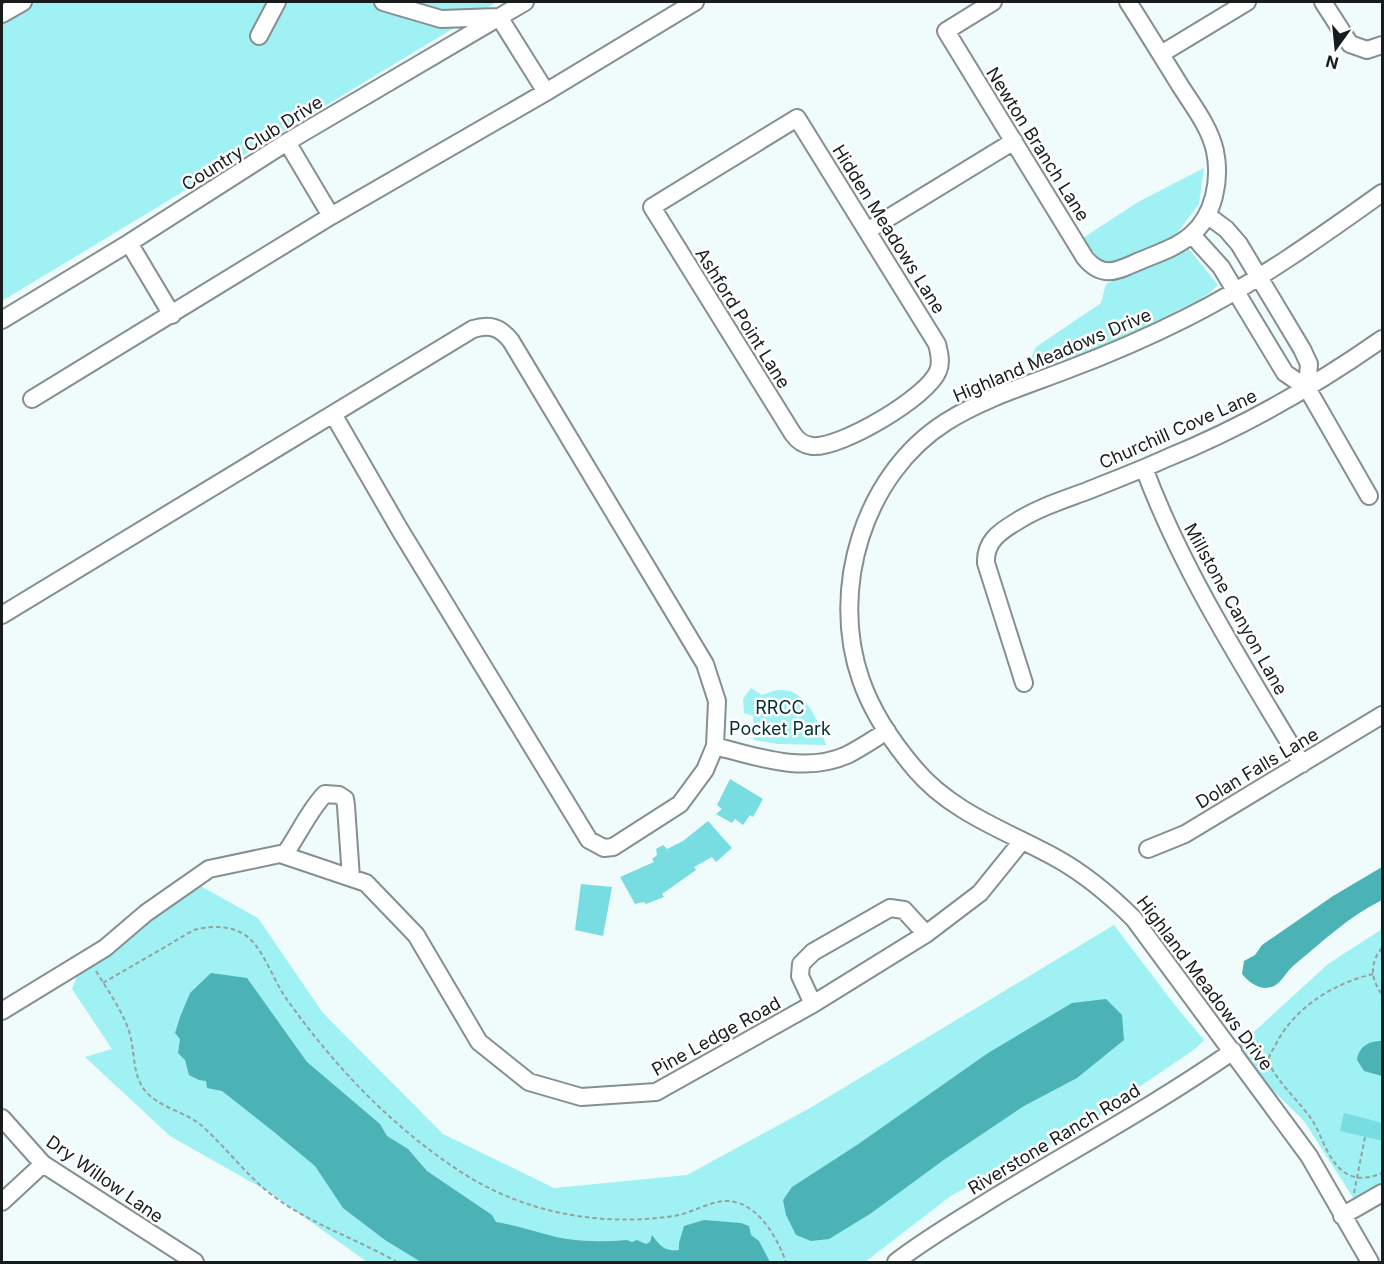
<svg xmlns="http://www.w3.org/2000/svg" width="1384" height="1264" font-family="Inter,sans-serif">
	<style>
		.green { fill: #9ff1f4 }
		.water { fill: #4bb3b6 }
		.building { fill: #78dde0 }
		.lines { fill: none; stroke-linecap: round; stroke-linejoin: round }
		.minor-casing { stroke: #858f90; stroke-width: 20 }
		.path { stroke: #97a0a0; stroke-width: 2; stroke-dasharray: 4.5 3; stroke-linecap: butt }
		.minor { stroke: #fff; stroke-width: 16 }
		.labels { text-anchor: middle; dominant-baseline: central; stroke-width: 5; stroke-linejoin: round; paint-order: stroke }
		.street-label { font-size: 18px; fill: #181c1c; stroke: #fff }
		.park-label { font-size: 18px; fill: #003133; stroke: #fff }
	</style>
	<rect width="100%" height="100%" fill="#f0fcfc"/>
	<path class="green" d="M2,2H497L2,301Z
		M1204,168L1199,204L1175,236L1113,267L1097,264L1080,240L1138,202Z
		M1189,249L1218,285C1207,297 1193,303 1179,310C1132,335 1083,353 1033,372L1030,360L1036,347L1101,303L1106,284Z
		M751,688L762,695C768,693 774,690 781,690C807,689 820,725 826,745L778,744L754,740L753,716L744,713L743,699Z
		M192,881L258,918L323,1013L443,1134L554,1188L687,1175L810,1108L1114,925L1174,1004L1204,1040L1195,1049L1139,1087L1082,1129L952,1195L865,1262H367L269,1192L170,1136L85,1057L112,1049L72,989L82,962Z
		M1382,929V1182L1354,1199L1304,1121L1233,1051L1328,964Z"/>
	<path class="water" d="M1382,867V900C1348,917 1322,942 1293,966C1286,972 1282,982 1274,986C1262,992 1249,983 1242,974L1244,961L1255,955L1262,945L1333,896Z
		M211,973L247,978L307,1062L380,1124L387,1136L408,1149L427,1171L492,1215L496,1222C516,1225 536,1232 556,1237C580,1242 603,1242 627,1240L632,1242L637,1240L646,1244L650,1242L652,1235C660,1246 665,1252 679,1250V1243L684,1226L704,1220L741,1223L749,1226L751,1235L759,1241L770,1262H421L385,1240L343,1208L315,1166L274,1132L222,1091L207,1088L206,1081L199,1080L189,1075L185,1060L178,1053L180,1039L175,1033L180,1017L190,993Z
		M1106,999L1122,1015L1124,1040L1077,1078L1024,1106L945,1159L870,1214L829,1239L811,1241L796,1235L786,1215L783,1200L792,1187L857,1145L988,1053L1072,1003Z
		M1382,1041V1076L1364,1071L1357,1060C1359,1046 1369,1041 1382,1041Z"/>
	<path class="building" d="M730,779L763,799L753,817L750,815L743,825L735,819L732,823L716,814L722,809L717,805Z
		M708,821L732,848L716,862L712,857L694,867L696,870L662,894L664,897L646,904L644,902L635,904L620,877L654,862L652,859L657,855L656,849L663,845L667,849L683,841Z
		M581,884L612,887L603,936L575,930Z
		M1344,1113L1383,1123V1141L1340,1131Z"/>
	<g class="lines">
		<g class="minor-casing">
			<path id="minor" d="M383,2L441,19L499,17L546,92
				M993,2L946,31L1085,258C1104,281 1120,269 1142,260C1159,253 1177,247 1191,235C1214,216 1221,180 1215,151C1210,128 1194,107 1181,87C1163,58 1146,30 1128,2
				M1323,2L1350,44L1367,50L1382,45
				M2,14L23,2
				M259,36L277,2
				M1161,54L1247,2
				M797,118L937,344C939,352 942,362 938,371C928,397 840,449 812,446C803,445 798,441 793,434L652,207Z
				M287,142L331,216
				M1207,215L1226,229L1239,244L1302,349L1309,364L1307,388
				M867,231L1014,141
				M1192,235L1221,267L1285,373L1307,388L1369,496
				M129,243L172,315
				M2,320L129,243L287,142L525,2
				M32,399L331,216L546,92L695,2
				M333,414L400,530L589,840L604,848L613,847L680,804L705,770L715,746
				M1144,468C1184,575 1244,666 1302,764
				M2,615L473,329C490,324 500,327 511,341L705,664L717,701L715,746C757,757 805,774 847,755C861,748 874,739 887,731
				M1024,683L986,563C985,542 999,532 1016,522C1037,508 1063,500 1087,491C1114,480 1141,470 1167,458C1243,427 1315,386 1382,339
				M1148,849L1185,834L1382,715
				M284,855C298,836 309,810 325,794L339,795L345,799L346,806L351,878
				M813,1004L800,976L801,964L813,952L890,908L904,910L926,934
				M2,1011L105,948L146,913L209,869L280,854L366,883L416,935L479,1042L529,1082L581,1097L656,1092L813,1004L926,934L980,893L1022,841
				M2,1118L43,1164L195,1262
				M2,1202L43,1164
				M1342,1216L1382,1193
				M896,1262C927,1238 962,1218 995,1197C1074,1149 1157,1104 1233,1051
				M1370,1262L1309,1156L1134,919C1110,895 1085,874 1056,858C1007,831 952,813 915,769C893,743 872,712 861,680C829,589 864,474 946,422C984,398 1028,385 1069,369C1109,354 1148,337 1186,318C1256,283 1319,238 1382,193"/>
		</g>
		<path class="path" d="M1382,948C1370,962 1370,979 1382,994
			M96,971C108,991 122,1010 129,1031C135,1050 132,1071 143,1088C156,1107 184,1111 201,1125C227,1148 247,1177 276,1198C313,1225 357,1239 397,1262
			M1373,974C1334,983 1294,1008 1276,1044C1273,1050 1269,1055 1268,1061C1276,1081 1300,1102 1312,1120C1323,1137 1328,1163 1347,1174C1358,1180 1371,1178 1382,1173
			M103,983L194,930C212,925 235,925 250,939C265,953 275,984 288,1001C336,1068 392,1127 461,1172C524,1213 600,1227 674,1216C694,1213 715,1197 735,1202C761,1208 778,1240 786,1262
			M1354,1193L1365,1137"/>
		<use href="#minor" class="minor"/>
	</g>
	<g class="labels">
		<g class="street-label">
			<text transform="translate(252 143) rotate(-32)">Country Club Drive</text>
			<text transform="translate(1038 144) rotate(58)">Newton Branch Lane</text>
			<text transform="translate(889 229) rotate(58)">Hidden Meadows Lane</text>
			<text transform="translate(743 318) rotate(58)">Ashford Point Lane</text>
			<text transform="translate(1052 355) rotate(-23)">Highland Meadows Drive</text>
			<text transform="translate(1178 429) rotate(-24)">Churchill Cove Lane</text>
			<text transform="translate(1236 609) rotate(61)">Millstone Canyon Lane</text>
			<text transform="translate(1257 768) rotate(-31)">Dolan Falls Lane</text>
			<text transform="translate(1205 983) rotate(53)">Highland Meadows Drive</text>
			<text transform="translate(716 1036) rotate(-29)">Pine Ledge Road</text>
			<text transform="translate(1054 1139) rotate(-31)">Riverstone Ranch Road</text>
			<text transform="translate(105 1179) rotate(35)">Dry Willow Lane</text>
		</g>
		<g class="park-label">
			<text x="780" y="707">RRCC<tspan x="780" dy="21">Pocket Park</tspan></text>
		</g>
	</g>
	<rect width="1384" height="1264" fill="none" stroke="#181c1c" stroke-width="6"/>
	<g transform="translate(1336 48) rotate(195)" stroke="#ffffff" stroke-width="4.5" paint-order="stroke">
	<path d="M0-4.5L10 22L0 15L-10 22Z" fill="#181c1c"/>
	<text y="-9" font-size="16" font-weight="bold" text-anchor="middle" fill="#181c1c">N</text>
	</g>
</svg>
